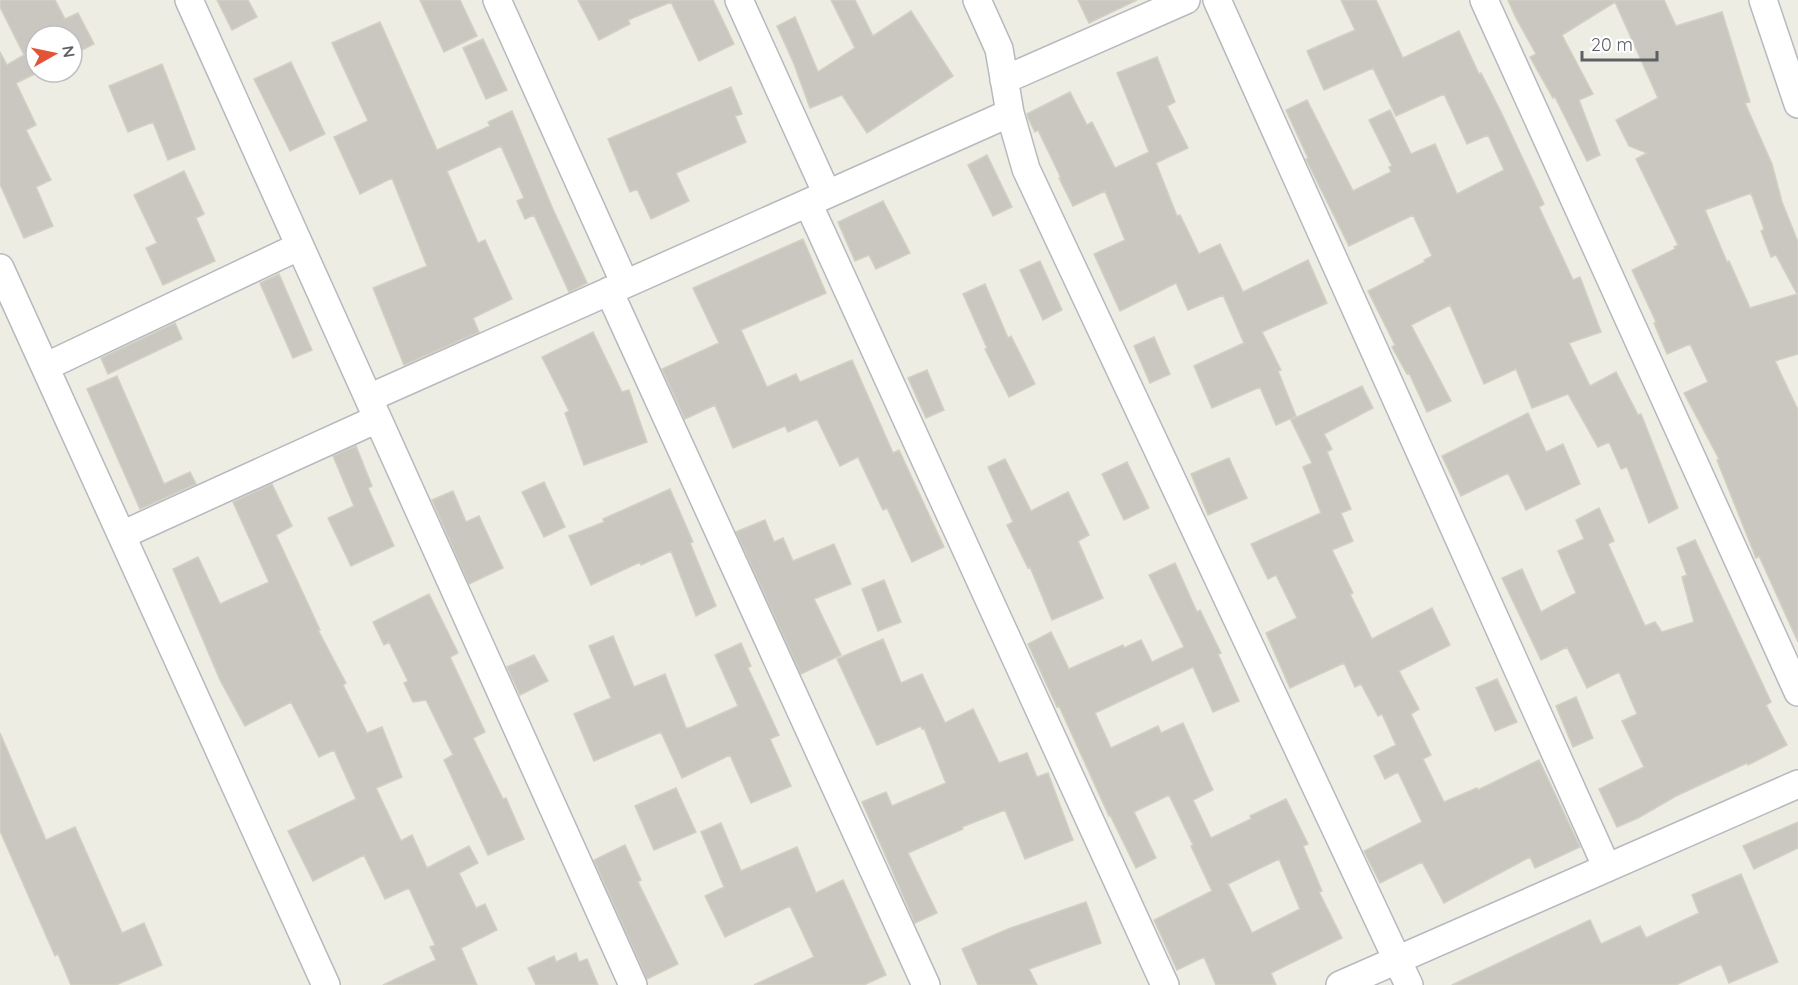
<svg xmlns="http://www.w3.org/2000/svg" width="1798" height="985" font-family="Quicksand,sans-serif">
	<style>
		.building { fill: #cac7c1; stroke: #d2cfc3; stroke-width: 1.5; fill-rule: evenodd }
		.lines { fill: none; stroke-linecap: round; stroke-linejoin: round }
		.minor-casing { stroke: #b6b9be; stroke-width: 30 }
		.minor { stroke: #fff; stroke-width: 27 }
	</style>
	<rect width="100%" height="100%" fill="#eeede4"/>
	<path class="building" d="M0,0H55L65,19L78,13L94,44L72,55V36H36V72H39L16,83L36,125L26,130L51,180L36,187L53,226L24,238L0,184V52L7,65L24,55L0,7Z
		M217,0H248L257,17L232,30Z
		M420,0H460L477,36L444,52Z
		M578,0H713L734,44L699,61L671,2L628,20L630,24L599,40Z
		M831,0H855L873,36L911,11L953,76L867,133L842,95L810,108L794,64L777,26L795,17L818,72L855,48Z
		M1078,0H1137L1089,23Z
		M1341,0H1376L1403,58L1459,31L1479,74L1481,73L1502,114L1544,204L1539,207L1573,280L1580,277L1601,332L1569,343L1590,386L1616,372L1638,415L1641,414L1678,508L1649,523L1627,467L1621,469L1609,442L1598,447L1568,394L1532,408L1516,369L1484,384L1450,305L1411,325L1451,401L1427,412L1409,373L1407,374L1392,347L1395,345L1368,291L1425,262L1424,260L1432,256L1413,215L1349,246L1306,159L1308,158L1286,110L1307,100L1353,191L1391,172L1389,167L1392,166L1369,120L1390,110L1411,154L1435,144L1457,194L1504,170L1488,135L1467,144L1444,94L1396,116L1373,68L1324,90L1307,51L1355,30Z
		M1508,0H1664L1676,26L1722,12L1750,102L1745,103L1772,164L1782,202L1798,242V354L1775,361L1798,410V642L1759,556L1756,558L1717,460L1719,459L1684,393L1708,382L1690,344L1667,354L1654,323L1656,322L1632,270L1675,249L1674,247L1678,245L1636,159L1647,153L1629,146L1616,120L1658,98L1615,2L1562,35L1593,94L1579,100L1600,155L1587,161L1555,97L1553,98L1530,57L1536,54L1516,18ZM1751,193L1764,229L1761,231L1771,257L1776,255L1797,294L1750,308L1729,261L1727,262L1705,210Z
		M380,22L437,150L490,126L488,122L512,111L552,207L587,283L569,292L534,215L525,219L517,201L524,198L501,146L447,171L478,243L485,240L512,299L473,318L479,332L404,365L373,288L427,266L392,178L360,194L334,137L368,121L332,43Z
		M483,39L507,90L486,99L463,48Z
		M1157,57L1175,102L1167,106L1188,148L1156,163L1177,216L1180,215L1199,254L1220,244L1243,292L1308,260L1327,303L1262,332L1281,370L1278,371L1296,416L1276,425L1260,387L1212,408L1194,366L1244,343L1223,295L1188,310L1176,283L1120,311L1094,254L1125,240L1105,191L1073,206L1059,178H1061L1038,130L1035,132L1028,118L1027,114L1070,92L1087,125L1092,122L1115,168L1149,152L1117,73Z
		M291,62L325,134L290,151L254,79Z
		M162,64L195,149L168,160L153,122L128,132L109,86Z
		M731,87L742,114L735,116L746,142L676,173L689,201L651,219L637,189L630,192L608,139Z
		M987,155L1012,207L993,216L968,165Z
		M184,171L204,214L196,218L215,261L163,285L146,248L157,243L134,195Z
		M883,201L910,253L876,269L869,255L855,261L838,222Z
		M803,239L826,293L741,330L767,387L796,374L800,382L852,360L893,453L899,450L944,547L912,562L887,508L883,510L858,457L840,466L817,419L788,432L785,426L733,448L715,405L685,419L662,369L719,343L693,288Z
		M1040,261L1062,310L1043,320L1020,270Z
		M279,274L312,350L293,358L260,283Z
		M985,284L1008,338L1011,336L1035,384L1009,397L985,349L987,348L963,294Z
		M175,323L182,339L108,374L101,358Z
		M593,332L622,392L629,390L647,442L584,465L565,413L569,411L542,357Z
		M1154,337L1170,374L1150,383L1134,346Z
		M927,370L944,410L926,418L908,378Z
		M117,376L164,484L190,472L196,484L140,509L87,389Z
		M1362,386L1373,408L1324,434L1332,449L1327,452L1351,509L1341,513L1353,541L1332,550L1353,593L1350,594L1372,639L1432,608L1450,645L1399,671L1419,709L1411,714L1431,755L1423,759L1444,802L1477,788L1478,790L1539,760L1580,847L1535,868L1530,857L1444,903L1422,862L1380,883L1364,851L1422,822L1398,772L1385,779L1374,756L1396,745L1382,714L1378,716L1361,684L1355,687L1344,663L1290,688L1266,633L1297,618L1276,575L1268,579L1251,544L1321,513L1303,467L1312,463L1291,420Z
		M1528,413L1546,452L1563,444L1580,484L1526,510L1508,473L1461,496L1442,456Z
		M356,446L372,486L368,488L394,546L351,566L328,518L354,506L333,456Z
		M1229,458L1247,498L1208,515L1191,474Z
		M1005,459L1031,511L1068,492L1089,535L1078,541L1103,598L1052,620L1030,567L1028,568L1007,525L1013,522L988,467Z
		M1127,462L1149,508L1124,520L1102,474Z
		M544,482L565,527L544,537L522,492Z
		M272,484L292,526L276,535L320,630H318L346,683L343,685L367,733L382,727L402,777L376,788L401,841L412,835L427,868L469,846L478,863L459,873L476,908L485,904L497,930L461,948L477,985H383L436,960L430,947L435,945L409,888L385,899L364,855L313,881L288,831L356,799L334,750L319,757L291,702L245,726L220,680L173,569L198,557L220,604L269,582L233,502Z
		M670,489L693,542L690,543L716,606L696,616L671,551L641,565L640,562L591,585L569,536L604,522L603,519Z
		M453,491L466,522L479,516L503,568L469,584L432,500Z
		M1599,508L1614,541L1608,544L1645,626L1655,622L1662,632L1694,622L1682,577L1687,575L1677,548L1695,540L1771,702L1766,705L1787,745L1748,765L1747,763L1676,796L1638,818L1617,827L1599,789L1644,767L1622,721L1637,714L1619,672L1587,688L1567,647L1541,660L1502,578L1522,569L1541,612L1576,593L1558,551L1584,539L1576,520Z
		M765,520L774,542L783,538L793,561L834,544L851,584L814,599L841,655L801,674L736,532Z
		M1175,563L1197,612L1200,610L1221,653L1218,654L1239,701L1213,712L1193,667L1095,713L1111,748L1158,726L1161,733L1183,723L1213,790L1193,800L1211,838L1251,819L1250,816L1286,799L1308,844L1303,846L1322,891L1319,892L1342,938L1271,973L1276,985H1216L1204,957L1177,970L1154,920L1212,891L1191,846L1193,845L1169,795L1134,812L1156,858L1136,868L1110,815L1109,816L1059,706L1057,707L1028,644L1051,632L1069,669L1123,645L1124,648L1141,640L1152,662L1184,647L1149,575ZM1279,859L1300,909L1252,933L1228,884Z
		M884,580L901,622L878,631L862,589Z
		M429,594L458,653L450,657L485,732L473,738L503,799L506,798L524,839L488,855L444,760L453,755L426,700L413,702L404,683L408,681L389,642L384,645L373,622Z
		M613,636L634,687L665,674L686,728H689L738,706L715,655L741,643L751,666L748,668L779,735L770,739L791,786L751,803L730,755L682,778L661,732L594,761L574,714L611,698L589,646Z
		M883,639L901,683L922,674L945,723L973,709L999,763L1027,753L1037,777L1048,773L1073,840L1025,859L1005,810L962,827L963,829L908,853L937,913L915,923L862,802L886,792L892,806L946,783L924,728L922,729L921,726L877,745L837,659Z
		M534,655L548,681L520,695L507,667Z
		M1497,679L1517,722L1495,731L1476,688Z
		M1576,697L1593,738L1573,747L1556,706Z
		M0,733L46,840L75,827L122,933L144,923L162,965L116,985H71L58,954L55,956L0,831Z
		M676,788L696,832L654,850L635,806Z
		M1798,822V848L1754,869L1743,846Z
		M721,823L741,871L797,847L816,893L843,880L886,975L864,985H754L814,957L790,906L725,937L705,896L724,887L701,832Z
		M625,845L641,880L638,882L678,964L647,979L594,860Z
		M1741,874L1778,962L1729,983L1721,964L1676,985H1452L1590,920L1601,944L1640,926L1646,938L1699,913L1692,895Z
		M1086,902L1101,943L1029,969L1037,985H978L962,949L1008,929Z
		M576,953L579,962L587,959L598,985H536L528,968L554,956L556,962Z"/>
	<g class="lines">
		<g class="minor-casing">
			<path id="minor" d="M189,0L633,985
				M497,0L625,284
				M739,0L827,194
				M977,0L999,49L1010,113L1026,169L1409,985
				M1217,0L1607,868
				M1484,0L1798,692
				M1763,0L1798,104
				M1004,80L1186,0
				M808,203L1165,985
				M0,268L326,985
				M609,291L926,985
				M45,367L300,246
				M369,398L1010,113
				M122,535L377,419
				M1340,985L1798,784"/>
		</g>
		<use href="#minor" class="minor"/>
	</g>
	<g transform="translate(54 54) rotate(81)"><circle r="28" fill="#ffffff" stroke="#bebfc1" stroke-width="1.5"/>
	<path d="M0-4.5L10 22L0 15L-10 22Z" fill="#e15437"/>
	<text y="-9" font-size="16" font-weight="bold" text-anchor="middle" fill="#5c5f64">N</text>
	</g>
	<path d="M1582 51v9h75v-9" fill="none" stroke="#5c5f64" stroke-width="3"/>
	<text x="1591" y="51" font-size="18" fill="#5c5f64" stroke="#ffffff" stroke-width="4.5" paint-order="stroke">20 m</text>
</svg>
